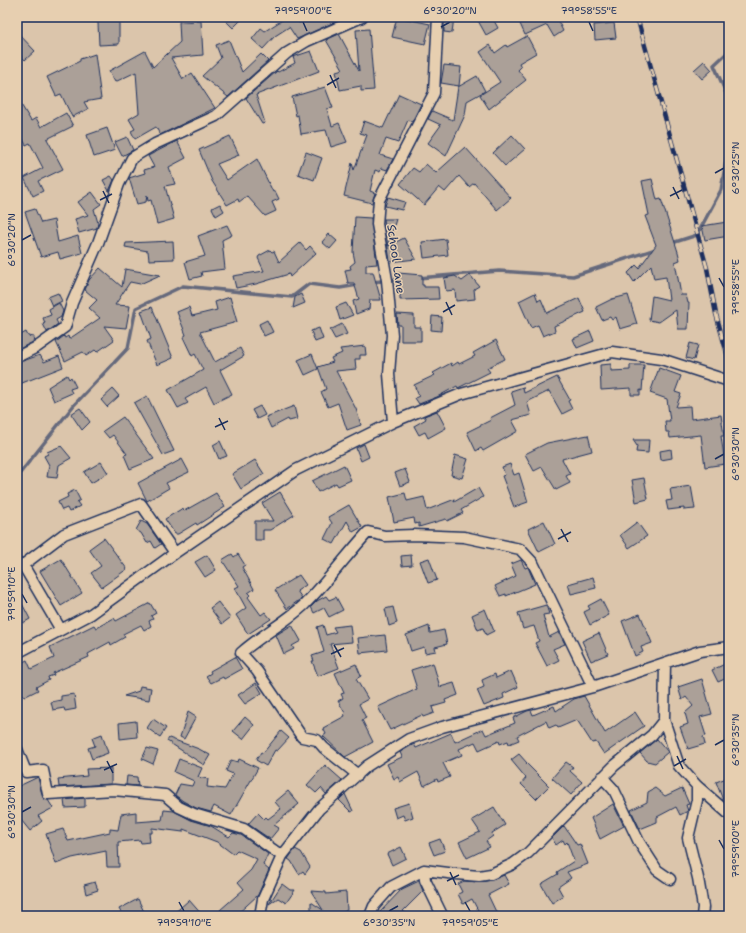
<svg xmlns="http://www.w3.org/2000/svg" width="746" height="933" font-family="'Shantell Sans',sans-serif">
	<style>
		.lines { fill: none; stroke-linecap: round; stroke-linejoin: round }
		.stream { stroke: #65697c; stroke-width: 3.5 }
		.building { fill: #aba098; stroke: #1b2f5e }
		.street-casing { stroke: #1b2f5e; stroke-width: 13 }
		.street { stroke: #e7cfb0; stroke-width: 10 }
		.rail-casing { stroke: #1b2f5e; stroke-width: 4.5 }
		.rail { stroke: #e7cfb0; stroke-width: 3; stroke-dasharray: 9; stroke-linecap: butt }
		.ticks { fill: none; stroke: #1b2f5e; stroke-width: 1.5 }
		.labels { text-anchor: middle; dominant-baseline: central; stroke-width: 3; stroke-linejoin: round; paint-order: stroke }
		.street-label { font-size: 12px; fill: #1b2f5e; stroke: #e7cfb0 }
		.neatline { fill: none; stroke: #1b2f5e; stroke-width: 1.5 }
		.ticks-label { font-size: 10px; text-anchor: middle; fill: #1b2f5e }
	</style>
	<rect width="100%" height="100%" fill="#dbc5ab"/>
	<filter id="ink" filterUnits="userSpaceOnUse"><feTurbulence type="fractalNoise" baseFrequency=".025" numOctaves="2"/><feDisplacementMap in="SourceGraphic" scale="8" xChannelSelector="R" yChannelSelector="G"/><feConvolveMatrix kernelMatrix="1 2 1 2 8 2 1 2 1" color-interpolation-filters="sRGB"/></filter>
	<g filter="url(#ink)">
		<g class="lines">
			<path class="stream" d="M729,51L714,65L729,100
				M672,243L697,235L721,190L729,143
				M418,278L499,271L573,276L656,249
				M372,282L401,279
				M17,477L74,405L128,348L136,308L183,286L292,297L309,284L340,288L358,285"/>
		</g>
		<path class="building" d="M95,17H119V44L99,45L98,23Z
			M222,17H244L233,28Z
			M287,17H295L299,23L314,17H346L297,39L289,27L275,36L263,49L252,39L261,28L265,31Z
			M397,17L430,24L425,44L392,37Z
			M444,17H454L452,33L444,32Z
			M476,17H492L498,28L486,35Z
			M517,17H565L558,21L563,31L554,37L547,25L525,35Z
			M201,21L203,55L171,58L183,79L192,73L215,108L160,135L156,127L135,139L131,131L135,129L129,119L139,113L136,72L115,82L109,71L145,51L153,67L180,42L179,22Z
			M614,23L616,38L595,40L594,25Z
			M369,29L374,90L361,91V86L340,90L336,71L343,69L326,40L339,34L359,71L356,30Z
			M17,32L35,51L25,60L17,52Z
			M527,36L536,53L519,63L521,67L518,70L526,80L489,109L480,95L500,82L480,52L490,45L495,53L506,45L507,47Z
			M229,40L242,72L261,54L268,61L228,97L202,76L221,58L216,45Z
			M311,51L319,71L256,95L265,123L262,124L246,98L277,71L278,72L295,63L293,57Z
			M95,54L101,99L84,102L88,109L72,117L61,94L56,96L47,77L80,61V59Z
			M704,61L712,70L702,79L694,70Z
			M444,65L461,67L459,86L441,83Z
			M477,76L485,91L467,101L465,115L446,156L428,143L441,125L428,119L432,111L453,120L458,87Z
			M325,87L333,108L327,109L332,126L339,123L347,142L331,147L326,130L301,134L298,115L296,116L292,97Z
			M399,94L421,104L412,122L408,120L398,143L386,139L380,155L393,159L387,170L381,168L380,172L375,170L370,191L375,193L372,203L344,196L352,163L354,170L367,135L360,133L364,121L383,128Z
			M17,98L31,121L36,118L41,127L66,113L73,126L47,139L63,169L38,181L43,191L33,196L24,178L43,168L30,143L26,145L17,128Z
			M107,128L115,150L94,157L87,135Z
			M512,135L525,149L505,166L493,153Z
			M230,136L239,155L217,164L227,180L257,159L273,192L275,191L279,199L272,202L276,211L265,216L247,196L239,202L238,199L227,205L212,181L199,150Z
			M127,137L133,150L122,156L115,142Z
			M177,141L186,158L169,167L175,184L165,186L174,219L157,224L151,200L148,201L147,195L146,202L137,204L129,178L145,173L144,170L154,167L148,156Z
			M465,147L511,198L497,210L474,183L469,187L459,176L445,192L439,187L424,205L400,184L413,168L419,172L426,164L436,173Z
			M306,152L322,158L314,180L298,174Z
			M111,176L114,180L109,191L103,180Z
			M652,179L657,200L661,199L678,252L680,260L675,262L681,295H686L688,303H689L688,329H678L676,310L659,322L649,320L652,296L669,300L666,277L654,279L651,265L634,282L628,273L636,265L639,268L656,245L645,216L649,215L642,181Z
			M92,192L101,204L94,209L98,223L97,228L79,233L75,219L88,215L78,202Z
			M388,197L405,202L402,210L385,206Z
			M220,204L224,211L216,216L212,208Z
			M35,209L41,223L54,220L58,242L78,236L82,253L60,259L58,252L41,257L25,212Z
			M355,217L371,218L377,264L366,265V272H373L381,300H370L369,309L356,314L353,301L359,299L354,283H348L345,270L351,269L350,266L355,262L353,252Z
			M384,219H396L388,246L404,238L416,259L390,262Z
			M727,222L729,236L705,240L702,226Z
			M227,225L232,235L222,240L225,269L201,272L202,276L190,279L185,262L205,256L198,236Z
			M329,234L337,241L330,249L322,242Z
			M446,239L448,255L424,258L422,242Z
			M173,241L174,259L149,260L148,251L125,247L126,243Z
			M300,243L306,250L310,246L316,253L290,277L289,274L256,284L236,288L233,276L264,271L258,258L259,256L270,250L272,252L274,251L279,262Z
			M100,268L122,287L125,269L160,275L140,284L130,282L115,305L130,306L126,328L104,326L114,340L97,352L95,350L86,356L83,352L65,361L56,342L64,336L65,338L68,336L69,339L100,318L89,308L97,300L85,290L89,280Z
			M398,273L422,275V285H424V287H438L439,299L400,300V292H397Z
			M470,275L479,286L474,289L475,299L456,301L455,290L446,291L444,278L455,276L462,281Z
			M58,293L62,301L52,306L48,297Z
			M535,293L538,301L541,299L547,313L579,298L585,312L554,326L555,331L543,336L538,325L531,328L519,301Z
			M301,294L305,303L293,308L295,297Z
			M628,295L637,324L620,329L616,317L612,320L610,317L602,320L596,307L612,299Z
			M230,297L237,322L200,332L215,362L240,348L244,356L220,370L232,394L214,403L206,387L185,399L188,403L178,408L168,390L203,370L195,354L192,356L183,337L186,335L177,312L189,307L192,316L217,310L215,302Z
			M59,303L63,311L61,317L56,320L58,324L47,332L43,324L45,323L43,318L51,315L49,309Z
			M346,303L353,315L340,320L336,307Z
			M152,307L173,358L157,365L147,341L151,339L141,311Z
			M397,314L414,315V327H421V341H401V325H398Z
			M432,316L442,317L441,331L431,330Z
			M267,320L273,332L264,336L259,324Z
			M342,324L347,334L335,339L330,330Z
			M319,328L323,339L315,342L311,331Z
			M590,331L594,341L577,348L573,339Z
			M26,332L28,336L34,337L33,342L17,350V337Z
			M496,340L505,359L487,368L490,372L458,388L457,386L437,397L419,404L415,398L419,396L414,385L435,375L433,373L451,363L452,366L458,362L459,364L475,356L473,353Z
			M690,343L698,345L694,360L686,358Z
			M365,346L366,355H360V359H355L356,369L336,371L356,409L361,425L347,430L338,403L328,407L321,392L326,389L318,367L333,362L331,358L342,353L340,349Z
			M312,354L318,369L305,375L298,360Z
			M40,355L44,362L59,356L63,367L17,385V363Z
			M611,364V371L630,370V365H644L642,391L640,390V395H631V388L601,390L600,365Z
			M659,368L681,376L675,392L681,394L676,407L690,406L691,419L721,415L724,436H721L725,464L705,467L701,435L670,438L669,432H666L665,421H670L667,399L650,393Z
			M67,375L69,379L71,377L76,387L70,389L72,393L54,401L48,387Z
			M557,377L570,400L568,401L572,409L562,414L549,391L527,402L531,415L512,420L518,431L483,451L481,448L476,451L467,432L491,420L490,418L515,405L511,391L523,387L524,393Z
			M113,389L119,396L107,407L101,400Z
			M147,396L174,451L163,455L134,403Z
			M260,406L265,415L257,419L252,410Z
			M294,406L297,419L289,421L288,419L271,428L266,417Z
			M80,408L90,422L82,430L71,414Z
			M437,411L446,428L428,438L425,432L419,435L414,426L426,419L424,416Z
			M123,417L154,459L130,469L124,455L127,454L113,435L109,438L103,431Z
			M588,435L592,451L562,459L570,474L566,476L570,483L556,490L542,467L534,471L525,454L547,443Z
			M633,440H649L648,453L636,452L637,446Z
			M220,441L227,456L219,459L213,445Z
			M364,444L369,457L361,461L356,448Z
			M61,446L71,458L59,465L57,478L47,477L49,465L44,456L48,454L47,452Z
			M671,449L672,458L661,460L660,451Z
			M455,455L468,459L462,478L451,475Z
			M182,459L189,472L166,483L169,488L147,501L138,483Z
			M255,460L264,474L241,489L232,474Z
			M101,462L108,473L91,483L84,472Z
			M510,464L514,475L519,473L528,502L514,507L502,476L505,475L502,467Z
			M344,465L351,480L338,486L336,483L318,492L312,481Z
			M405,469L410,482L400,486L395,473Z
			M644,478L648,499L636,502L632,480Z
			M691,486L695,509L684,510V508L668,510L666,501L672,500L670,489Z
			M478,488L483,497L461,510L463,513L447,521L446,519L419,527V523L415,524L414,518L394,522L389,497L405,493L407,501L424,497L427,510L455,499L454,502Z
			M75,490L80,500L77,502L80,506L69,512L67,508L62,510L58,502L68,497L67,494Z
			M280,492L294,515L270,530H263V540H255V521H273L262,503Z
			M216,493L225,507L197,525L196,523L178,534H175L165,519L183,508L184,511Z
			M349,505L362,527L353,532L347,521L334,544L324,539L332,523L328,517Z
			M141,521L147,524L161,544L155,548L151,541L147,543L141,533L136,530Z
			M544,521L555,544L539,552L528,529Z
			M637,522L647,536L629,548L620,535Z
			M104,538L127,569L102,587L91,573L101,566L89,549Z
			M232,554L234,557L238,554L245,565L242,567L254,589L248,593L250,595L248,597L261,615L265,612L271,619L248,634L236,615L246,608L235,588L239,586L222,560Z
			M207,555L216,570L205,577L195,562Z
			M411,555L412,565L402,566L401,556Z
			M429,558L437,580L428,583L420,561Z
			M61,559L82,593L61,606L40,571Z
			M521,560L525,568L528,567L535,584L506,596V594L500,596L495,586L516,576L511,564Z
			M299,575L306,585L297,591L302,598L287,609L275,590Z
			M593,577L596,588L571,594L568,584Z
			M17,594L30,619L23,623L17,613Z
			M326,596L329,600L336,597L343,610L329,617L324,608L314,613L311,607L317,601Z
			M601,599L609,615L590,625L584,612L590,609L588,606Z
			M218,602L230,618L222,624L210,608Z
			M150,603L156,613L151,616L153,619L149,621L151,626L144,630L141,625L123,634L125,637L111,645L110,642L88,654L89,657L53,673L54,675L48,677L49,680L36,687L38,690L24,697L17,684V665L27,660L31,669L54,658L50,647L94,625L96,628L114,618L116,621Z
			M546,605L549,614L543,615L549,637L559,632L565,644L553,649L559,660L547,666L535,643L539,641L534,626L523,629L518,613Z
			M393,607L397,623L389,626L385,609Z
			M485,609L494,631L486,635L483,628L478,630L472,615Z
			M640,614L652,643L641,647L643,652L635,656L622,621Z
			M292,625L301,641L292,646L294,649L284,654L276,635Z
			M323,625L326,635L336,632L333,627L350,625L352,642L330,644L339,668L318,676L312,661H314L312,656L324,652L317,627Z
			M429,626L430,633L444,630L447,644L435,647L436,651L425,653L424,647L411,651L406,635Z
			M599,633L608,654L591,661L582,641Z
			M385,635L387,650L360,653L358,638Z
			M235,657L242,669L224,679L223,677L211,683L206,676L211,673L210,671Z
			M433,663L440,687L454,683L458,695L445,700L446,703L432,707L434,713L423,717L422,715L390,730L378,707L417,689L411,670Z
			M356,664L361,676L356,679L368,699L359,704L366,718L362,720L373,742L345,757L323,736L326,734L323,728L345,716L344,714L345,713L338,701L343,698L341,694L344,693L335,673Z
			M725,664L729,677L718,682L712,670Z
			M511,671L518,687L503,694L504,698L484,706L477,690L484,687L482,680L495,674L496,678Z
			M702,679L712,714L700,717L706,736L703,737L705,744L688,749L680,727L688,724L685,713L693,706L686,697L682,700L678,687Z
			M256,683L262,693L245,704L238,695Z
			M140,686L151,688L149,700L124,696L139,691Z
			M74,694L76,709L65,711L64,708L53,710L51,702L61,700V696Z
			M584,696L605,733L635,712L644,726L604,754L596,742L592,743L577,720L558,728L556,725L549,728L546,721L517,736L519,740L509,744L508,741L500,744L499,741L479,750L475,742L459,749L462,755L443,763L450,777L438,782L437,779L424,786L418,772L400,782L398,777L394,779L387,764L402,757L400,752L414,744L416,748L451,733L455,742L483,729L486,735L515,723L513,718L527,711L531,710L533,715L554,706L556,711L574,699Z
			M188,712L196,717L184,739L180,737Z
			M245,717L254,725L243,739L233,731Z
			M153,719L166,728L160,737L147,728Z
			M136,721L137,737L120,739L119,723Z
			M281,731L289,738L277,751L275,750L266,766L256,760L261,752L263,753Z
			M102,734L108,753L92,759L88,748L95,746L92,738Z
			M169,738L199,749L210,755L204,765L167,741Z
			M657,739L668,752L655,763L647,761L640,753Z
			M147,748L158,751L153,764L142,759Z
			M519,754L527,763H526L549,786L536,799L521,784L526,778L511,760Z
			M179,759L202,768L198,777L208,779L207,787L225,789L233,774L226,771L231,760L238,762L239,759L258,768L231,815L214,806L211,812L196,808L183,801L175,795L180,784L192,786L194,781L174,772Z
			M566,762L573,767L570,771L582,782L571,795L552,778Z
			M325,765L342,780L326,794L321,788L316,793L307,785Z
			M111,768V784L59,787L58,779L87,776L86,769Z
			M127,776L137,777L138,786L126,785Z
			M38,777L43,798L48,800L53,808L38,816L42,821L30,831L17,815V787Z
			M729,777V805L723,800L716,782Z
			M655,788L665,796L682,788L689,804L686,805L688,811L680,815L676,807L657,817V822L640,829L631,810L647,802L648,792Z
			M288,791L299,804L274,825L279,828L270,839L248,824L258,813L264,819L266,817L268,819L281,809L275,802Z
			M345,794L353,811L351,812L339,800Z
			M85,798V807L65,808L64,800Z
			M409,803L413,817L405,820L403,815L396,818L393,808Z
			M613,804L624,826L600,839L591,818Z
			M494,807L505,825L492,833L493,836L486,841L490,847L467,858L459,842L480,832L472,820Z
			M164,810L174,811L191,820L211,826L229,837L233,833L241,835L268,854L263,865L269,870L258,895L235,916H225L220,910L244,889L238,882L251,870L257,859L237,850L233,854L217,842L183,829V832L152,828V833H149L150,842L141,843L140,840L118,842L119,867H107L106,851L72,858L56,864L46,834L63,829L68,841L110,832V829L118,830L121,814L136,812V822L162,820Z
			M564,826L577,845L580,844L588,864L567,872L571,878L558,887L563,896L552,903L541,884L558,874L557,872L574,861L567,842L565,844L563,840L556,845L552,838Z
			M440,839L445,851L434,855L429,843Z
			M401,847L406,858L392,865L387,854Z
			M295,849L301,852L310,867L305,874L303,871L299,874L291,861L288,859Z
			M504,875L509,884L488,895L498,916H481L472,899L463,904L458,894L462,892L458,884L464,881L479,882L492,880Z
			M419,881L423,891L403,911L409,916H385L380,912L402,889Z
			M95,882L98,890L86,894L84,885Z
			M282,884L290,890H295L286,903L278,898L269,904Z
			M311,891L326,892V894L346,892L347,910L342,913L341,916H311V902L323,910Z
			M138,899L146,916H123L119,909Z
			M189,900L203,916H171Z"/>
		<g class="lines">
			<g class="street-casing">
				<path id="street" d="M17,357L37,347L65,327L72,303L98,243L119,184L132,158L155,144L216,116L287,53L307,41L362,17
					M393,422L389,374L392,335L387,280L377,224L379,200L434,93L438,17
					M61,630L23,565L64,534L141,504L175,553
					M17,653L91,614L175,553L296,470L393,422L461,394L612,352L661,359L729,381
					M664,720L679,766L697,786L729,814
					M17,749L26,772L43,770L48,794L114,790L165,795L179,807L194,814L244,829L282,856
					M358,775L324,748L317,740L302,737L257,671L241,653C261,635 285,623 305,604C327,582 347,555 368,532L385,536L414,535L464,537L520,549L533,563L593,687
					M602,777L614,790L639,842L657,870L670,879
					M697,786V800L688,838L698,878L703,907L702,916
					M424,870L425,880L442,915
					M260,916L263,899L282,856L319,809L367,766L409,739L442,727L593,687L700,651L729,647
					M370,916L374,906L391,887L424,870L456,874L479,876L491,874L513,864L528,853L614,766L652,735L664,720L665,663"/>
			</g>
			<use href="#street" class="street"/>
			<g class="rail-casing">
				<path id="rail" d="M637,17L707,268L716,314L729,361"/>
			</g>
			<use href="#rail" class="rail"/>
		</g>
	</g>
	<path class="ticks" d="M303,22L307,31M589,22L593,31M441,27L450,22M330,75L336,88M327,85L339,78M715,173L724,168M673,187L679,199M103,191L109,203M670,196L682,190M100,200L112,194M22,240L31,235M719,278L724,287M446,302L452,315M443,312L455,305M219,418L225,430M215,427L228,421M715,459L724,454M561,529L568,542M558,539L571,532M22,594L27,603M334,645L341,657M331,654L344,648M715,745L724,740M677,756L683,769M107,761L113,773M674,766L686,759M104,770L117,764M22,812L31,807M719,840L724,849M450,872L456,885M447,881L459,875M179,902L184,911M465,902L470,911M389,911L398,906"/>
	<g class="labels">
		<g class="street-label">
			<text transform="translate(396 259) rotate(82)">School Lane</text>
		</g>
	</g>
	<rect width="746" height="933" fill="none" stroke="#e7cfb0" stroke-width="44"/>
	<rect x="22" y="22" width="702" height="889" class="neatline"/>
	<g class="ticks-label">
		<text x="303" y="14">79°59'00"E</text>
		<text x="450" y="14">6°30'20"N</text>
		<text x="589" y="14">79°58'55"E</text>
		<text transform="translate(735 168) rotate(-90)" y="4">6°30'25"N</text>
		<text transform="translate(11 240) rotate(-90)" y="4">6°30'20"N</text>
		<text transform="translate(735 287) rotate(-90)" y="4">79°58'55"E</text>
		<text transform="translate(735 454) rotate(-90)" y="4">6°30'30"N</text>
		<text transform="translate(11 594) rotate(-90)" y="4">79°59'10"E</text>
		<text transform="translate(735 740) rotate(-90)" y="4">6°30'35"N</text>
		<text transform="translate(11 812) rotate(-90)" y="4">6°30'30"N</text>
		<text transform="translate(735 849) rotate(-90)" y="4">79°59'00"E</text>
		<text x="184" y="926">79°59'10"E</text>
		<text x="389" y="926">6°30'35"N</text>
		<text x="470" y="926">79°59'05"E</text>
	</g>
</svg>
